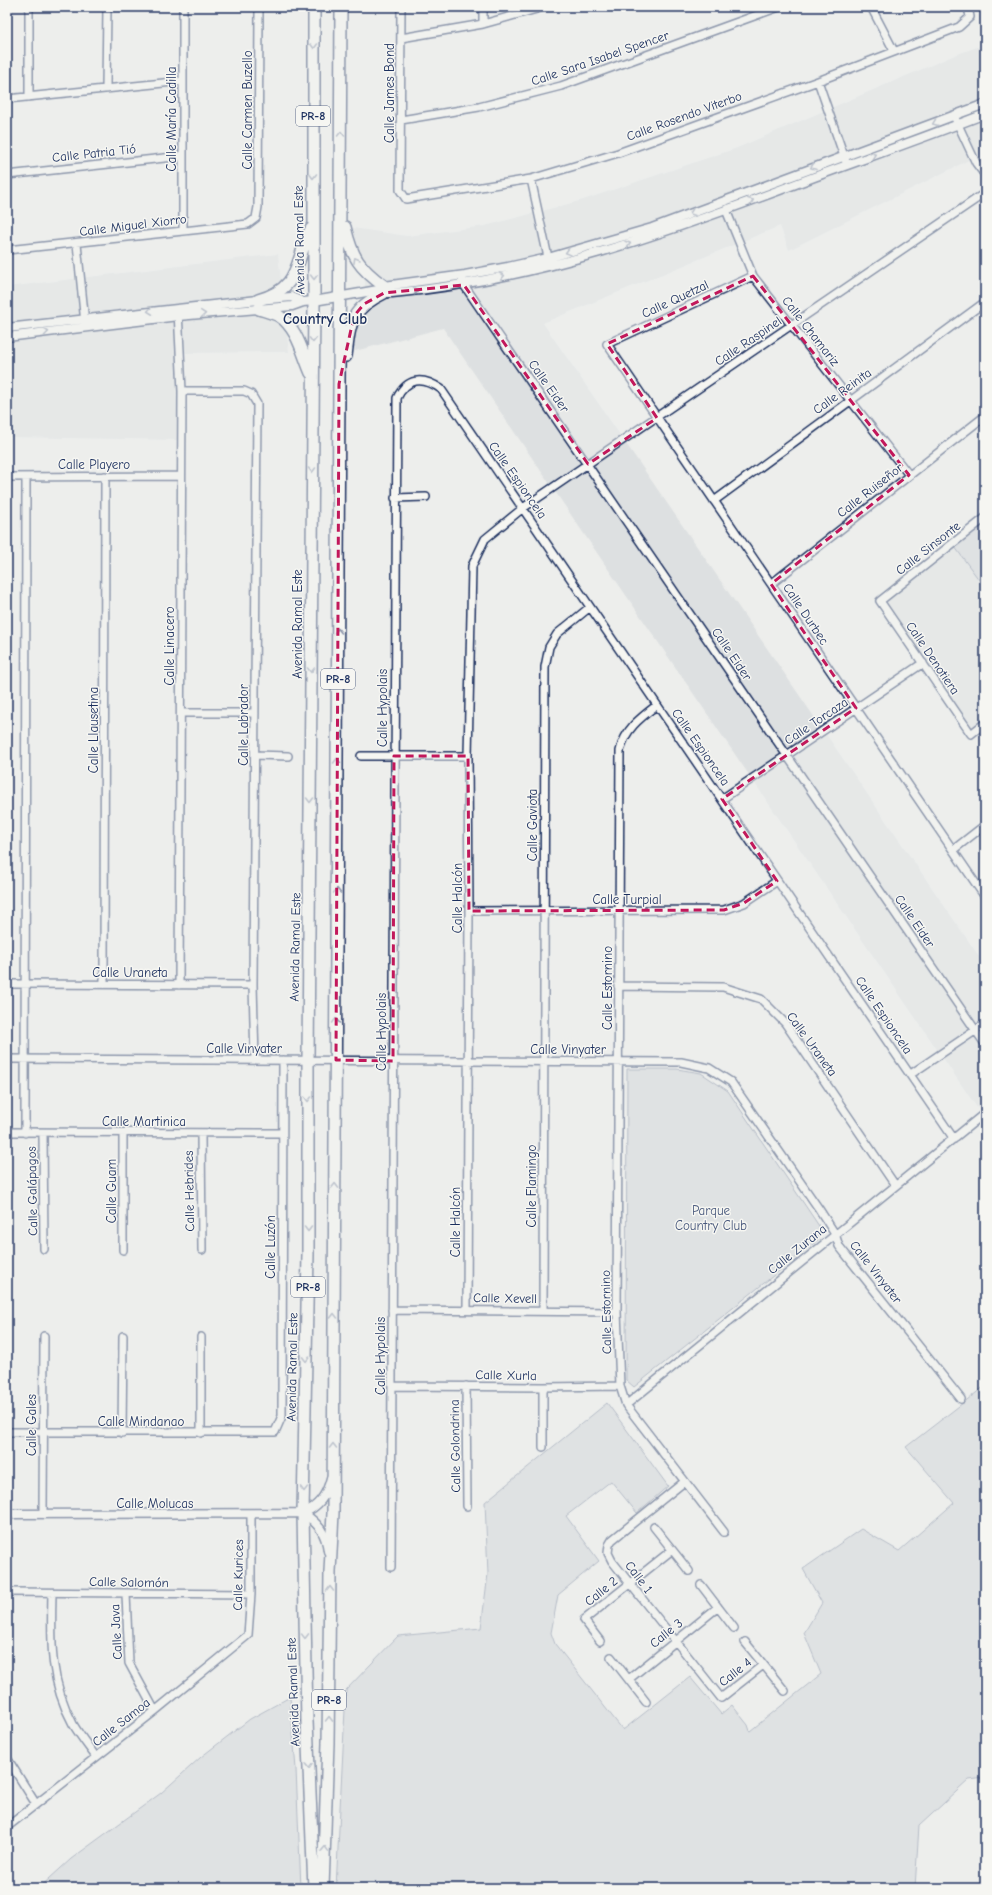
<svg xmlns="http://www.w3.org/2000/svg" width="992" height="1895" font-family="'Comic Neue',sans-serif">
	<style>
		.built { fill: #dde0e1 }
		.green { fill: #ced2d7; stroke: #74809a }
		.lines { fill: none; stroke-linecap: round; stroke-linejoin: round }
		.minor-casing { stroke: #1b2f5e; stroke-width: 10 }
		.tertiary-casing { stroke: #1b2f5e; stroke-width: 11 }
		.primary-casing { stroke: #1b2f5e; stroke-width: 14 }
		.minor { stroke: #f6f6f2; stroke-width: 7 }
		.tertiary { stroke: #f6f6f2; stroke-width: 8 }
		.primary { stroke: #f6f6f2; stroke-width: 11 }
		.oneway { stroke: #8892a8 }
		.marked { fill: none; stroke: #c2185b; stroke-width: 3; stroke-dasharray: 8 5; stroke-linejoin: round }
		.labels { text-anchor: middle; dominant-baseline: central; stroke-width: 3; stroke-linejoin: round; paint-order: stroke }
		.shield { fill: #f6f6f2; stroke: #5d6b8a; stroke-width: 1 }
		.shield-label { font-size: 12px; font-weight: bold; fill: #1b2f5e }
		.street-label { font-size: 13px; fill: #1b2f5e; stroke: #f6f6f2 }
		.park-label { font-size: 13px; fill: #48587c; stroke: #f6f6f2 }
		.quarter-label { font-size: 15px; font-weight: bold; fill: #1b2f5e; stroke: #f6f6f2 }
	</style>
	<rect width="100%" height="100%" fill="#edeeec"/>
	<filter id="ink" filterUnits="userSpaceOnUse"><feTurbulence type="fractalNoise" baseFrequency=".025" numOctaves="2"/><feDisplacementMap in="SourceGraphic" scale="8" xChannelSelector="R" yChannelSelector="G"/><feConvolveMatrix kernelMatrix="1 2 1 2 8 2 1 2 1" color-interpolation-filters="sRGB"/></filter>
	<g filter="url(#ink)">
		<path class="built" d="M985,44V152L789,250L780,226L543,323L985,965V1113L982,1115L443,328L355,351L350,329L365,286L364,271L346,227L407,236L485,226L583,200L737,148L955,55Z
			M278,254L289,352L176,353L179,440L7,437V287Z
			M952,543L985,588V723L971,734L880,601Z"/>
		<path class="green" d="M985,518V588L952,543Z
			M627,1069H677L701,1073L728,1091L819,1226L818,1240L634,1387L626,1380Z
			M985,1386V1778L969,1780L919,1826L915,1888H336L346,1690L398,1636L481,1628L488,1574L485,1502L607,1403L668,1486L637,1513L611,1481L566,1516L599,1561L558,1595L551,1633L555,1644L623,1730L690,1677L721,1714L732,1705L748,1725L750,1731L821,1674L804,1633L822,1603L803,1569L861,1529L899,1551L954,1503L906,1447Z
			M290,1697L296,1769L301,1888H39L71,1859L161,1793L201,1757L250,1719Z"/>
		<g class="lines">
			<g class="minor-casing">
				<path id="minor" d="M401,7L400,190L406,199L531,179L618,153L818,81L959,27L970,17L968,7
					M871,7L894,51
					M483,24V7
					M401,38L483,24L544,7
					M818,81L847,165
					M106,88L107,7
					M29,97V7
					M7,99L183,81
					M954,116L976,163L985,175
					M401,120L479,107L561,86L779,7
					M7,175L183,156
					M531,179L549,262
					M726,210L753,276L909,475
					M183,230V7
					M77,244L85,323
					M7,250L248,224L256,218L258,207L259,7
					M753,276L607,344L985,897
					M462,278L464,285L985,1044
					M178,311L182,391L179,985
					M182,391H244L251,394L257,404L253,985L255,1060
					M7,477L181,476
					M395,498L426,497
					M714,501L985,302
					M985,518L880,601L971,734L985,723
					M771,584L985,416
					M657,705C640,718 625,729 620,751L617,1312L620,1386L626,1405L724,1532
					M181,713H255
					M255,755L288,756
					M361,756H468
					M722,799L923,663
					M953,850L985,825
					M469,911L724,910L744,903L777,881
					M7,984L253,985
					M104,984L105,476
					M618,986L723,987L761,999L785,1023L895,1185
					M7,1059L681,1062L709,1068L731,1082L819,1209L835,1234L839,1246L961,1399
					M911,1074L985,1024
					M7,1132L281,1133
					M25,1133L26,477
					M43,1133L44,1249
					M123,1133V1250
					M201,1133L202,1250
					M392,1310L617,1312
					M467,1310L469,911L468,756L472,566L485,539L523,508L985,193
					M543,1311L545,667L549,647L557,634L590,607
					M201,1337V1433
					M392,1386L543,1387L620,1386
					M466,1386L467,1506
					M543,1387V1447
					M626,1405L985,1113
					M7,1432H275L282,1416L283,1060
					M122,1433L123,1336
					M684,1482L612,1540L609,1545L608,1553L612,1561L721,1698L763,1665
					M43,1514L44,1336
					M654,1527L689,1571
					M391,1567L397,398C407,378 422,376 441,389L954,1139
					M701,1585L734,1628
					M7,1592L251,1594
					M52,1593C51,1641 49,1680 73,1724C80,1736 89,1747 96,1757
					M126,1594L129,1663L155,1711
					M600,1641L584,1620L672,1550
					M745,1642L785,1691
					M611,1657L646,1702
					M629,1679L718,1607
					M7,1758L36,1804
					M7,1827L155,1711L248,1635L251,1594V1515"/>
			</g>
			<g class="tertiary-casing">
				<path id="tertiary" d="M379,290L384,293H392C538,280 670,232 806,180C866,158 926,137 985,114
					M7,328L258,300L291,297L303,302
					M7,337L178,316L292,306L303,302L314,301L378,290L384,286L465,275L508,267L548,258L652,228L985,104
					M303,1513C318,1523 326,1533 328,1551
					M7,1514L303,1513C319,1507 327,1495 331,1478"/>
			</g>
			<g class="primary-casing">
				<path id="primary" d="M314,7V301L308,1060V1254L303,1513L307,1721L314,1888
					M345,227C352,257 359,268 384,286
					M258,300C302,288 294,262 311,229
					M259,309C265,311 273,313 279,316C297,327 303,355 311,373
					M346,356C350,321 351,309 384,293
					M323,1888L328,1743L330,1572L333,1513L341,7"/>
			</g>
			<use href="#minor" class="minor"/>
			<use href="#tertiary" class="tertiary"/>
			<use href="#primary" class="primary"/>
		</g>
		<defs><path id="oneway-chevron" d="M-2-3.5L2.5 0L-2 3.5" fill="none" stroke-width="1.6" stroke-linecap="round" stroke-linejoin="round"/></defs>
		<g class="oneway">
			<use href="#oneway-chevron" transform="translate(314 46) rotate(90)"/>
			<use href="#oneway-chevron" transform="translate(935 123) rotate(159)"/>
			<use href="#oneway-chevron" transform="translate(341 134) rotate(-90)"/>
			<use href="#oneway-chevron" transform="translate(873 155) rotate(-20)"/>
			<use href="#oneway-chevron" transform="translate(813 167) rotate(160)"/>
			<use href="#oneway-chevron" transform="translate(313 176) rotate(90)"/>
			<use href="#oneway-chevron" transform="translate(751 201) rotate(-21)"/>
			<use href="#oneway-chevron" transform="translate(692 213) rotate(160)"/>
			<use href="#oneway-chevron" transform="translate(628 244) rotate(-16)"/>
			<use href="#oneway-chevron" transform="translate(568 252) rotate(165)"/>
			<use href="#oneway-chevron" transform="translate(356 260) rotate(-120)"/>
			<use href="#oneway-chevron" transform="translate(502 276) rotate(-13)"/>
			<use href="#oneway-chevron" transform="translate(314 277) rotate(89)"/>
			<use href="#oneway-chevron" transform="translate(416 291) rotate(-6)"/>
			<use href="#oneway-chevron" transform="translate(150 311) rotate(173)"/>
			<use href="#oneway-chevron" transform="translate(203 314) rotate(-5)"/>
			<use href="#oneway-chevron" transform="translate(46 332) rotate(-7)"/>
			<use href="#oneway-chevron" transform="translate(313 340) rotate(91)"/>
			<use href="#oneway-chevron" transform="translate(312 470) rotate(90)"/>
			<use href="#oneway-chevron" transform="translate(338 631) rotate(-90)"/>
			<use href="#oneway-chevron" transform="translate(311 670) rotate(90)"/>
			<use href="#oneway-chevron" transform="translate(337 761) rotate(-90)"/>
			<use href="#oneway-chevron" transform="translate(310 800) rotate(90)"/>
			<use href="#oneway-chevron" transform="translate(337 891) rotate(-90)"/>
			<use href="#oneway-chevron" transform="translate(336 1021) rotate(-90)"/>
			<use href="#oneway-chevron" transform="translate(308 1099) rotate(90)"/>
			<use href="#oneway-chevron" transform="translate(335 1186) rotate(-89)"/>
			<use href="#oneway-chevron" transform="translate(308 1229) rotate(90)"/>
			<use href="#oneway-chevron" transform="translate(334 1316) rotate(-90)"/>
			<use href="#oneway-chevron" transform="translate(306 1359) rotate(91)"/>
			<use href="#oneway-chevron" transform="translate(333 1446) rotate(-90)"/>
			<use href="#oneway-chevron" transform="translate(304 1489) rotate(91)"/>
			<use href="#oneway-chevron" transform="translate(330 1589) rotate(-90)"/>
			<use href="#oneway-chevron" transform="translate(305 1636) rotate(89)"/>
			<use href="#oneway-chevron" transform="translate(329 1719) rotate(-89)"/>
			<use href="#oneway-chevron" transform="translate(309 1766) rotate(88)"/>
			<use href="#oneway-chevron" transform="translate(325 1849) rotate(-88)"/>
		</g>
	</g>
	<path d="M0 0H992V1895H0ZM753,276L909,475L771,584L856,708L722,799L777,881L744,903L724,910L469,911L468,756H394L393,1061L336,1060L339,384L354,316L364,304L384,293L464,285L588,464L657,418L607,344Z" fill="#edeeec" fill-opacity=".55" fill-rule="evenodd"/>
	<path class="marked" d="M753,276L909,475L771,584L856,708L722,799L777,881L744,903L724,910L469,911L468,756H394L393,1061L336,1060L339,384L354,316L364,304L384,293L464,285L588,464L657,418L607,344Z"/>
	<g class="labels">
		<g class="shield">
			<rect x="296" y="106" width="34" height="20" rx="3"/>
			<rect x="321" y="669" width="34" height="20" rx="3"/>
			<rect x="291" y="1277" width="34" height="20" rx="3"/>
			<rect x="312" y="1690" width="34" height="20" rx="3"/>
		</g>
		<g class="shield-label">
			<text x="313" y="116">PR-8</text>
			<text x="338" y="679">PR-8</text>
			<text x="308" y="1287">PR-8</text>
			<text x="329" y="1700">PR-8</text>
		</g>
		<g class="street-label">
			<text transform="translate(600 58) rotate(-19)">Calle Sara Isabel Spencer</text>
			<text transform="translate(389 93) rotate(-90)">Calle James Bond</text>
			<text transform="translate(247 110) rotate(-90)">Calle Carmen Buzello</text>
			<text transform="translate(684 116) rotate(-20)">Calle Rosendo Viterbo</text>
			<text transform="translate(171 119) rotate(-90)">Calle María Cadilla</text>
			<text transform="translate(94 153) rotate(-6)">Calle Patria Tió</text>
			<text transform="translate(133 225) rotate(-7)">Calle Miguel Xiorro</text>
			<text transform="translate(299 240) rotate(-91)">Avenida Ramal Este</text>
			<text transform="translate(675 299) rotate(-25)">Calle Quetzal</text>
			<text transform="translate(811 331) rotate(52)">Calle Chamariz</text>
			<text transform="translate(748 341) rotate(-34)">Calle Raspinel</text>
			<text transform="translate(549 386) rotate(55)">Calle Eider</text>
			<text transform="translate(842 391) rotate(-36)">Calle Reinita</text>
			<text x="94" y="464">Calle Playero</text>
			<text transform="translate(518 480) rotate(55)">Calle Espioncela</text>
			<text transform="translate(870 490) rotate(-38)">Calle Ruiseñor</text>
			<text transform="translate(928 548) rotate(-38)">Calle Sinsonte</text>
			<text transform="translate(806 614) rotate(56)">Calle Durbec</text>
			<text transform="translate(297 624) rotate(-90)">Avenida Ramal Este</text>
			<text transform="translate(169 646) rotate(-90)">Calle Linacero</text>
			<text transform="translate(732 654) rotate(56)">Calle Eider</text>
			<text transform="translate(933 658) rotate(56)">Calle Denotiera</text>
			<text transform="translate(382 708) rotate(-90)">Calle Hypolais</text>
			<text transform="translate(816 721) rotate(-34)">Calle Torcaza</text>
			<text transform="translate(243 725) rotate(-90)">Calle Labrador</text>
			<text transform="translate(93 730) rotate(-90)">Calle Llausetina</text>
			<text transform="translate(701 747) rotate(55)">Calle Espioncela</text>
			<text transform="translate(532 825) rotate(-90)">Calle Gaviota</text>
			<text transform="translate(457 898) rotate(-90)">Calle Halcón</text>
			<text x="627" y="899">Calle Turpial</text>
			<text transform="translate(915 921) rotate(56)">Calle Eider</text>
			<text transform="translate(295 947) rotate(-89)">Avenida Ramal Este</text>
			<text x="130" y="972">Calle Uraneta</text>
			<text transform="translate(607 988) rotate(-90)">Calle Estornino</text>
			<text transform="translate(884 1015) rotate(56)">Calle Espioncela</text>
			<text transform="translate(381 1032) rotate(-90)">Calle Hypolais</text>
			<text transform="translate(812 1044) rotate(54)">Calle Uraneta</text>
			<text x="244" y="1048">Calle Vinyater</text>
			<text x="568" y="1049">Calle Vinyater</text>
			<text x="144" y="1121">Calle Martinica</text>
			<text transform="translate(531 1186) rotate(-90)">Calle Flamingo</text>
			<text transform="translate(32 1191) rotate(-91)">Calle Galápagos</text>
			<text transform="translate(111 1191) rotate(-90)">Calle Guam</text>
			<text transform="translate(189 1191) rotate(-91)">Calle Hebrides</text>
			<text transform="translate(455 1222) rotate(-90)">Calle Halcón</text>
			<text transform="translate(270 1247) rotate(-90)">Calle Luzón</text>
			<text transform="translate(797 1249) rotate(-39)">Calle Zurana</text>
			<text transform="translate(876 1272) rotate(52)">Calle Vinyater</text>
			<text transform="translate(505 1298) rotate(1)">Calle Xevell</text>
			<text transform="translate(606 1312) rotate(-91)">Calle Estornino</text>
			<text transform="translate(380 1356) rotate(-90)">Calle Hypolais</text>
			<text transform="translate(292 1367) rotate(-89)">Avenida Ramal Este</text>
			<text transform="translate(506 1375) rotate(1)">Calle Xurla</text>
			<text x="141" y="1421">Calle Mindanao</text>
			<text transform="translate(31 1425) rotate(-90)">Calle Gales</text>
			<text transform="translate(455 1446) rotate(-91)">Calle Golondrina</text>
			<text x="155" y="1503">Calle Molucas</text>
			<text transform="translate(238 1575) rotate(-89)">Calle Kurices</text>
			<text transform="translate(639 1577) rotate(53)">Calle 1</text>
			<text transform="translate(129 1582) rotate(1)">Calle Salomón</text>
			<text transform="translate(601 1591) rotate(-39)">Calle 2</text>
			<text transform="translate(116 1632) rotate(-93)">Calle Java</text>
			<text transform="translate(666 1633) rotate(-39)">Calle 3</text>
			<text transform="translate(735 1672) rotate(-38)">Calle 4</text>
			<text transform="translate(293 1692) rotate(-92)">Avenida Ramal Este</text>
			<text transform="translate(121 1722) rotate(-38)">Calle Samoa</text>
		</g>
		<g class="park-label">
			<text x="711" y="1210">Parque<tspan x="711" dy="15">Country Club</tspan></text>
		</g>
		<g class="quarter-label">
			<text x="325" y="319">Country Club</text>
		</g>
	</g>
	<rect width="992" height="1895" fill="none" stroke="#f6f6f2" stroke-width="24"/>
	<rect x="12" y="12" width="968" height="1871" fill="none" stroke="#1b2f5e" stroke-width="1.5" filter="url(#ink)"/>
</svg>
